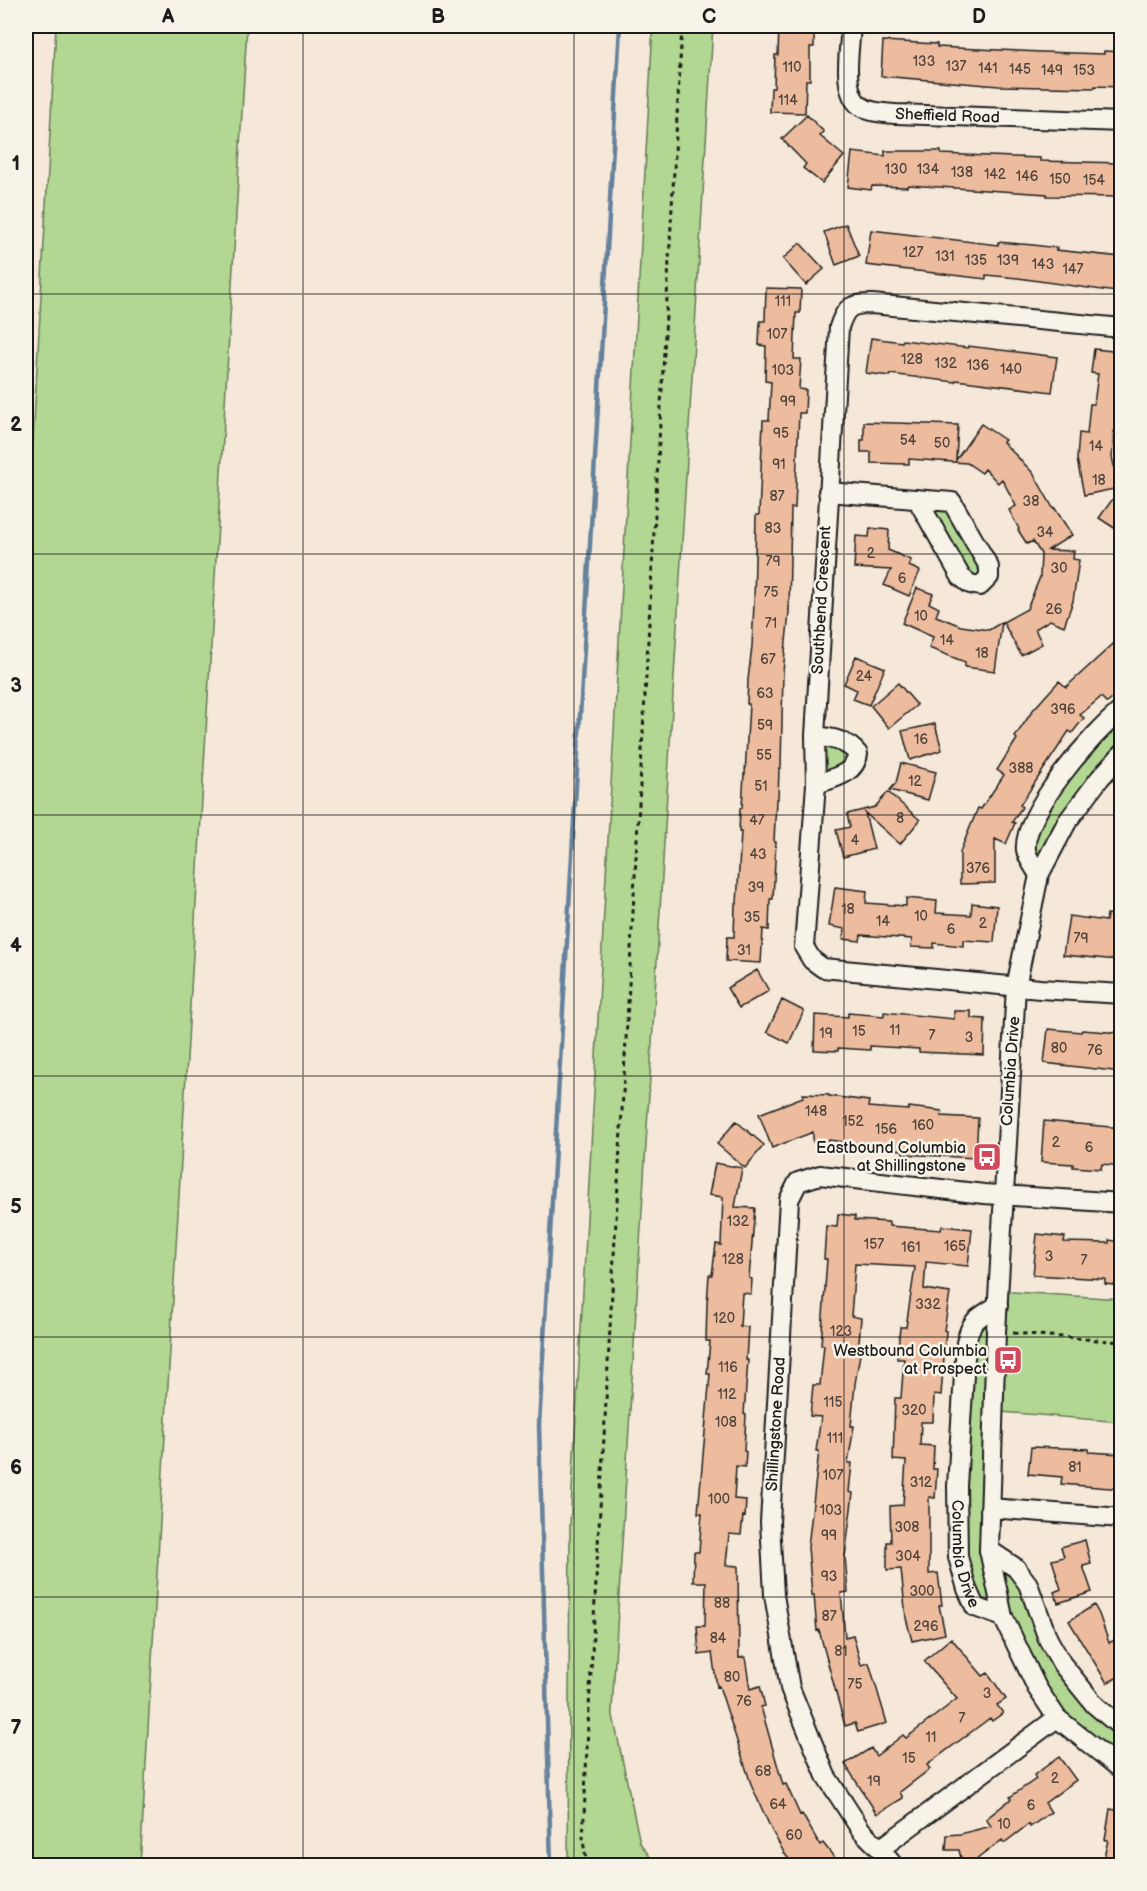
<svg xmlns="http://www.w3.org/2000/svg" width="1147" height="1891" font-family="'Balsamiq Sans',sans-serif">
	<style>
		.green { fill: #b1d792; stroke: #667a57; stroke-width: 1.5 }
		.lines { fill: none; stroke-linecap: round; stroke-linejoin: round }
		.stream { stroke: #65819c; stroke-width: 4.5 }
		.building { fill: #edbc9e; stroke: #1c1c1c; stroke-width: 1.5 }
		.minor-casing { stroke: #1c1c1c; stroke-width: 22 }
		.path { stroke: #1c1c1c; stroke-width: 3; stroke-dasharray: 4.5 4.5; stroke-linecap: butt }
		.minor { stroke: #f7f3e8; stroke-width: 18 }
		.grid { fill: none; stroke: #1c1c1c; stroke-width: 1.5; stroke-opacity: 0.55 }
		.labels { text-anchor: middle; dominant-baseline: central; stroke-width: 5; stroke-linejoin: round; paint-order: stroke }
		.number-label { font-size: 14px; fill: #50443c }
		.street-label { font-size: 16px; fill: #1c1c1c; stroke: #f7f3e8 }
		.poi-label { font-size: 16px; fill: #1c1c1c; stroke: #f7f3e8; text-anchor: end }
		.neatline { fill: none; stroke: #1c1c1c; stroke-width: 2 }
		.grid-label { font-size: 20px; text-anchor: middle; font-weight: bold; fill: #1c1c1c }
	</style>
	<rect width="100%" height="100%" fill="#f5e8d9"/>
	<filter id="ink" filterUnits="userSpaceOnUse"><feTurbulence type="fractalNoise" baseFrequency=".0167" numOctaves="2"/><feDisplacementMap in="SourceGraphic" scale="12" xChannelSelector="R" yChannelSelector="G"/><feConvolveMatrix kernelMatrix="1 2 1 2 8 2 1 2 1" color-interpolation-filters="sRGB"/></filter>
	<g filter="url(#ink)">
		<path class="green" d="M56,26H247L140,1866L26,1865V566Z
			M653,26H713L612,1711L640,1843L656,1865L568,1866L570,1526Z
			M917,499L952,502L989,567L970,584Z
			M1121,710V754L1039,875L1027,833Z
			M815,736L858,754L816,784Z
			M997,1291L1121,1299V1422L990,1411L987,1552L1016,1568L1048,1639L1121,1728V1770L1057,1718L1003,1617L974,1610L959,1550L964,1333L996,1319Z"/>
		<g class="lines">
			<path class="stream" d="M551,1866L539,1425L620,26"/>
		</g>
		<path class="building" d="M779,26H814V47H810V80H806L805,113L770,112L771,88H774L775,55H778Z
			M883,41L937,44V47L1041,52L1104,54V51L1122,52V87L1095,86V88L999,86L881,76Z
			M807,115L824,132L820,136L844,156L822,183L803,168L806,164L782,139Z
			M885,151H941V154L1040,158V161L1122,163V197L1047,196V194L908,185L907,187L872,186L871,190L848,187L852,152L885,156Z
			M846,224L859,256L836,265L824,232Z
			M871,230L998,245V242L1033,245L1057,248L1056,250L1121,257L1116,292L1018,278L986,275V279L866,265Z
			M800,243L824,269L806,285L783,259Z
			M766,288L801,289L800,313H796L794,359H801L799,389L806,390L805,413H799L795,508H791L789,612L783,672L781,768H779L778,799H776L774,842H776L773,899H770L769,930L763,929L761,963L726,961L727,937H734L735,904H737L741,832H739L740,808H742L744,774H745L749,704H747L748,680L752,646L754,603L756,515H759L763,420H769L771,382L765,381L766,346L759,345L760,321H765Z
			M871,338L902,342L903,340L968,348V346L1057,357L1052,392L956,380L955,382L890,374V376L866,373Z
			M1094,349L1122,352V431H1114L1112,457L1119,488L1084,495L1077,459L1079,433L1087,434L1090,404H1094L1098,374L1091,373Z
			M864,422L958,425L956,460L981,424L1005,440L1003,442L1033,473L1053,508L1054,507L1072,535L1048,550L1074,551L1073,559L1079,560L1073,601L1064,626L1050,620L1035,629L1042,644L1021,655L1003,622L1027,609L1040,577L1041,554L1033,541L1027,544L1018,530L1019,529L1009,510L1016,506L1002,479L998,483L985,469L982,473L967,463L909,459V464L871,463V452H861V440H864Z
			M1122,486V533L1099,518Z
			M870,528L889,530L888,550L911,560L909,566L920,571L909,596L884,585L891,570L854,568L856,536L869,537Z
			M917,588L933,594L929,603L939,608L936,616L961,626L989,630L1002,622L995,671L965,667V662L929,648L933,637L902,623Z
			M1122,636V691L1107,703L1101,697L1080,715L1084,718L1072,733L1069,731L1020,805L1022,807L1012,822L1015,823L1006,844L995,839V883L960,884V852L978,808L981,809L1004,775L997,770L1017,739L1015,737L1033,710L1059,681L1066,687Z
			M856,656L885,668L869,705L853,699L857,690L844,684Z
			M898,683L917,705L889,728L871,706Z
			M935,724L942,750L910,760L902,731Z
			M901,763L936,772L928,800L890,790L896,783Z
			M888,792L920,820L900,844L865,813L874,849L843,857L836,830L850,827L847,814L875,807Z
			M835,887L867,891L866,903L906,906V898L937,901L936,913L971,915L972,903L997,906L994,942L963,940V946L934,943V948L911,947L912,939L861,935L860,941L843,939L845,929L829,926Z
			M1107,914L1122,916V952H1119L1118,960L1063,955L1069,916L1106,921Z
			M757,970L769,991L739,1008L727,988Z
			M782,1000L804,1011L789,1043L767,1032Z
			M954,1011H971V1018L985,1019L984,1055L919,1052V1049L870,1046V1050L838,1048V1051L814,1050L815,1015L848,1017V1013L884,1016V1012L954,1019Z
			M1048,1029L1081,1032L1082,1030L1122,1033V1072L1044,1063Z
			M803,1094L829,1095V1096L869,1101L868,1107L908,1110L909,1107L942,1111L941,1116L978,1118L976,1158L903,1154V1150L869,1147V1145L829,1140V1142H813V1132L772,1148L759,1114L803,1097Z
			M736,1121L764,1145L745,1168L717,1144Z
			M1044,1121L1122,1128V1166L1102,1164L1101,1169L1073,1167V1164L1041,1162Z
			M715,1163L742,1168L735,1207L755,1208L749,1278L752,1279L751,1294L742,1293L740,1326L748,1327L746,1360H748L744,1414L746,1415L744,1451L746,1452L745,1467L736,1466L734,1499L746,1500L745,1517L743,1516L741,1535L729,1534L726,1565L738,1566L739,1658L745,1657L750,1689L760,1686L765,1706L761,1707L783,1785L786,1784L800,1815L802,1814L820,1845L823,1843L841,1866H794L785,1854L772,1831L752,1787L719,1686L717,1687L712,1653L699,1655L697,1626H705L706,1582H693L694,1552H699L702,1513H698L710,1374H707L710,1341H706L707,1304L709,1275H712L716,1244L721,1245L723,1197L709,1195Z
			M838,1214L855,1216V1220L889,1222V1226L941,1230L942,1226L972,1229L968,1266L926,1262L924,1289L950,1293L944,1330L946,1331L941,1395L934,1394L933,1422H921L920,1445L934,1446L933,1469H937L935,1498L929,1497V1574L938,1573L942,1605H939L945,1634L912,1641L906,1618L901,1569L887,1570V1542H891L890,1506L903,1505L906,1461L893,1460L895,1398H901L904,1359H897L900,1327H906L915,1267L855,1264L851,1316L861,1318L858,1354H860L855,1384L851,1426H854L848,1463H852L849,1492L853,1493L845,1557L848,1592L841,1593L845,1637L853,1635L861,1665L869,1663L887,1723L858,1732L855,1723L845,1726L819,1630L817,1631L814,1595H812L808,1547L819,1451H816L821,1417L810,1416L813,1385H820L824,1345H821L827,1259H824L826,1226L837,1227Z
			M1037,1234L1065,1237L1064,1242L1109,1243V1240L1122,1242V1286L1105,1284V1279L1033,1275Z
			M1031,1447L1089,1449V1452L1122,1454V1489L1061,1484L1062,1477L1028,1474Z
			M1085,1540L1091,1564L1083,1566L1092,1592L1058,1603L1054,1592L1061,1589L1052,1560L1064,1557L1061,1547Z
			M1094,1605L1099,1614L1109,1643L1122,1636V1675L1107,1683L1069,1621Z
			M951,1638L983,1676L988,1673L1006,1699L997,1705L1003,1713L992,1721L990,1718L927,1765L930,1769L900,1792L903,1798L877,1814L845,1764L871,1748L876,1756L903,1735L906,1738L957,1699L924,1661Z
			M1059,1757L1076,1780L1045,1803L1051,1812L1030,1827L1029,1824L1004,1843L1002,1840L968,1866H963L959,1850H946L947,1835L960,1834L991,1826L986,1819L1011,1799L1010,1797L1036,1779L1034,1775Z
			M1110,1809L1122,1811V1866H1102L1108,1840H1105Z"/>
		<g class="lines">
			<g class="minor-casing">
				<g id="minor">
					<path id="s1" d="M851,26C850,46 842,87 857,103C866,113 884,113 896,114L1122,122"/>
					<path d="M1122,328L872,304C851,304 846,306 839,327L815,736L816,784L804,947L812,960L823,968L1040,989L1122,994"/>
					<path d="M828,492L952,502L989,567V577L980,586L970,584L961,577L917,499"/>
					<path d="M815,736C831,738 847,740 858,754C855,774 834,778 816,784"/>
					<path d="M1122,754L1100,778L1067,822L1039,875L1016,987L996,1332L989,1550L1003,1617L1037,1688L1057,1718L1122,1770"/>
					<path d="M1039,875C1035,868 1027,858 1026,850C1022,814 1093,732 1122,710"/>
					<path id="s2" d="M998,1305C979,1318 971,1318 966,1343L957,1486L958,1557L967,1589L975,1607L1003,1617"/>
					<path d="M990,1508L1122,1518"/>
					<path d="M989,1550L1016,1568L1028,1584L1048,1639L1062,1664L1095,1705L1122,1728"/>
					<path id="s3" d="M1057,1718L880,1849L861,1830L826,1776L790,1688L774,1595L770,1522L789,1200L798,1182L820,1175L984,1194L1122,1203"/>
					<path d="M880,1849L894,1866"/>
				</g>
			</g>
			<path class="path" d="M1013,1333L1122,1342
				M587,1866L583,1840L588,1726L682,26"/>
			<use href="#minor" class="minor"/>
		</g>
	</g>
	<path class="grid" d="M303,26V1866M574,26V1866M844,26V1866M26,294H1122M26,554H1122M26,815H1122M26,1076H1122M26,1337H1122M26,1597H1122"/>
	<defs>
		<g id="bus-square" transform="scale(1.5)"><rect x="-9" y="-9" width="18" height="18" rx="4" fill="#d1495b" stroke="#f7f3e8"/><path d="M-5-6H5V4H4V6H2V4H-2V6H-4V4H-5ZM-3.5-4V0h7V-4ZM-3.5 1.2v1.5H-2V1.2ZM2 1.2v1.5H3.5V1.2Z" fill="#fff"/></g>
	</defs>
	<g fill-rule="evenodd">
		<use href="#bus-square" x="987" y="1157"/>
		<use href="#bus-square" x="1008" y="1360"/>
	</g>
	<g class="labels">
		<g class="number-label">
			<text x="924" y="61">133</text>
			<text x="956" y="66">137</text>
			<text x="792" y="67">110</text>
			<text x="988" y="68">141</text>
			<text x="1020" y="69">145</text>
			<text x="1052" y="70">149</text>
			<text x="1084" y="70">153</text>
			<text x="788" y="100">114</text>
			<text x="896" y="169">130</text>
			<text x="928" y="169">134</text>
			<text x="962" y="172">138</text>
			<text x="995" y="174">142</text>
			<text x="1027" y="176">146</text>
			<text x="1060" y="179">150</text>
			<text x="1094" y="180">154</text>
			<text x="913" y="252">127</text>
			<text x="945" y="256">131</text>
			<text x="976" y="260">135</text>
			<text x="1008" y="260">139</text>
			<text x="1043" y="264">143</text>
			<text x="1073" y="269">147</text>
			<text x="783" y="301">111</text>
			<text x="777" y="334">107</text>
			<text x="912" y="359">128</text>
			<text x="946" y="363">132</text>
			<text x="978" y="365">136</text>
			<text x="1011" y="369">140</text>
			<text x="783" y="370">103</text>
			<text x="788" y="401">99</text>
			<text x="781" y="433">95</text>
			<text x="908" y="440">54</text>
			<text x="942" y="443">50</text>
			<text x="1096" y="446">14</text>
			<text x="779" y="464">91</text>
			<text x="1099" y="480">18</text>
			<text x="777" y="496">87</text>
			<text x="1031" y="501">38</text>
			<text x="773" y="528">83</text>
			<text x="1045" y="532">34</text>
			<text x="871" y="553">2</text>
			<text x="773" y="561">79</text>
			<text x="1059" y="568">30</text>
			<text x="902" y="578">6</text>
			<text x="771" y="592">75</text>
			<text x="1054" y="609">26</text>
			<text x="921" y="616">10</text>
			<text x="771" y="623">71</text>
			<text x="947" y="640">14</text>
			<text x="982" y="653">18</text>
			<text x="768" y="659">67</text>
			<text x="864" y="676">24</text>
			<text x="765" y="693">63</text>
			<text x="1063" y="709">396</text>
			<text x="765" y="725">59</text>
			<text x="921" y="739">16</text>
			<text x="764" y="755">55</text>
			<text x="1021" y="768">388</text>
			<text x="915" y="781">12</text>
			<text x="761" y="786">51</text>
			<text x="900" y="818">8</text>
			<text x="757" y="820">47</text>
			<text x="855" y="840">4</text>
			<text x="758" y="854">43</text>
			<text x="978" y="868">376</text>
			<text x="756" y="887">39</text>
			<text x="848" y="909">18</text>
			<text x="921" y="916">10</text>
			<text x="752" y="917">35</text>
			<text x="883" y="921">14</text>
			<text x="983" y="923">2</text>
			<text x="951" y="929">6</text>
			<text x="1081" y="938">79</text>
			<text x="744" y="950">31</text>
			<text x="895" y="1030">11</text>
			<text x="859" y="1031">15</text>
			<text x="826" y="1033">19</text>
			<text x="932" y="1035">7</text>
			<text x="969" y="1037">3</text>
			<text x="1059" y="1048">80</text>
			<text x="1095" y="1050">76</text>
			<text x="816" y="1111">148</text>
			<text x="853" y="1121">152</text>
			<text x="923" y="1125">160</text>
			<text x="886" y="1129">156</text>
			<text x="1056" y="1142">2</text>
			<text x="1089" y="1147">6</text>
			<text x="738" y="1221">132</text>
			<text x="874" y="1244">157</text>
			<text x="955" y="1246">165</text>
			<text x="911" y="1247">161</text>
			<text x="1049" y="1256">3</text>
			<text x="733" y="1259">128</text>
			<text x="1084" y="1260">7</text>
			<text x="928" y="1304">332</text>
			<text x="724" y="1318">120</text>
			<text x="841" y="1331">123</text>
			<text x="728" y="1367">116</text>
			<text x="727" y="1394">112</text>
			<text x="833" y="1402">115</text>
			<text x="914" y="1410">320</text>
			<text x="726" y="1422">108</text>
			<text x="835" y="1438">111</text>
			<text x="1075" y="1467">81</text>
			<text x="833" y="1475">107</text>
			<text x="921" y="1482">312</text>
			<text x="719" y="1499">100</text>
			<text x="831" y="1510">103</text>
			<text x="907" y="1527">308</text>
			<text x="829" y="1535">99</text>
			<text x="908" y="1556">304</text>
			<text x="829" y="1576">93</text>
			<text x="922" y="1591">300</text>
			<text x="722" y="1603">88</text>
			<text x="829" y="1616">87</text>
			<text x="926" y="1626">296</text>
			<text x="718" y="1638">84</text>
			<text x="841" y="1651">81</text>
			<text x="732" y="1677">80</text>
			<text x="855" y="1684">75</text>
			<text x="987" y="1693">3</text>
			<text x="744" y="1701">76</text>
			<text x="962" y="1718">7</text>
			<text x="931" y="1737">11</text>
			<text x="909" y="1758">15</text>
			<text x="763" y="1771">68</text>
			<text x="1055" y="1778">2</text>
			<text x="874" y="1781">19</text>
			<text x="778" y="1804">64</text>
			<text x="1031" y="1805">6</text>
			<text x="1004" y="1824">10</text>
			<text x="794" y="1835">60</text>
		</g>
		<g class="street-label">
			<text stroke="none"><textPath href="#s1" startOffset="172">Sheffield Road</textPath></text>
			<text transform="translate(822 600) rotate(-87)">Southbend Crescent</text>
			<text transform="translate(1011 1071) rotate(-86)">Columbia Drive</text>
			<text stroke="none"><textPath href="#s3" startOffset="672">Shillingstone Road</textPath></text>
			<text stroke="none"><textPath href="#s2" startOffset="264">Columbia Drive</textPath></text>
		</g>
		<g class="poi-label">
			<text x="966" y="1148">Eastbound Columbia<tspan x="966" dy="18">at Shillingstone</tspan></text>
			<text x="987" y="1351">Westbound Columbia<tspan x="987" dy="18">at Prospect</tspan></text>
		</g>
	</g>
	<rect width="1147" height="1891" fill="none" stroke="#f7f3e8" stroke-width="66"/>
	<rect x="33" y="33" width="1081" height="1825" class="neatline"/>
	<g class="grid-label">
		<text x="168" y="23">A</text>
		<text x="438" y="23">B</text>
		<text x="709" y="23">C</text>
		<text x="979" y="23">D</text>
		<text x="16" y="170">1</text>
		<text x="16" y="431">2</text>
		<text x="16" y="692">3</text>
		<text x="16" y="952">4</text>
		<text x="16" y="1213">5</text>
		<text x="16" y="1474">6</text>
		<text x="16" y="1734">7</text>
	</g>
</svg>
